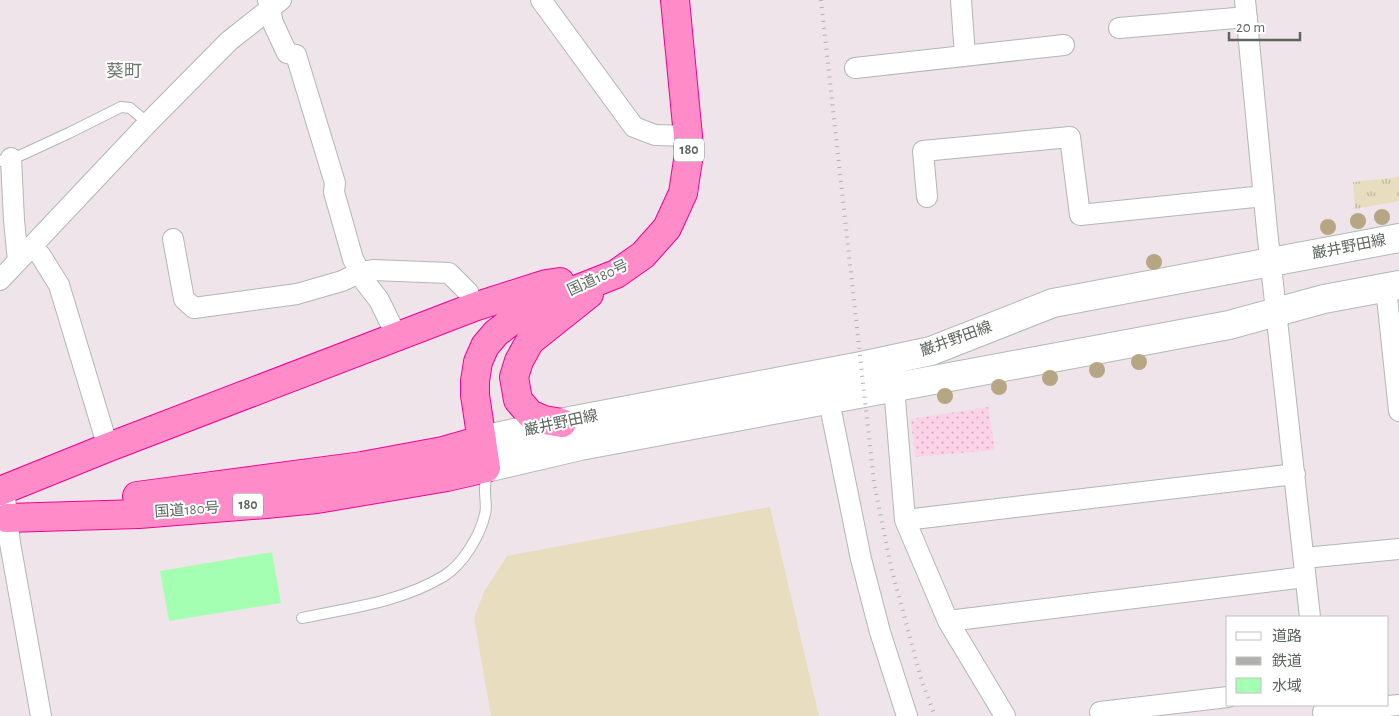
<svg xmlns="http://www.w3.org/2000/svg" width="1399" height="716" font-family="'Alegreya Sans','Noto Sans JP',sans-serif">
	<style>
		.grass { fill: #e8ddbf }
		.sand { fill: url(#sand-dots) }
		.park { fill: url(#park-tufts) }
		.water { fill: #a5ffb3 }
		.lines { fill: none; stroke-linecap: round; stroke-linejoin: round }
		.lane-casing { stroke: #b0b8b2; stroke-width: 12 }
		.street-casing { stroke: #b0b8b2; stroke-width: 22 }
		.secondary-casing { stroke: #b1bab4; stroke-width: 30 }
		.highway-casing { stroke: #f40090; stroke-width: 30 }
		.lane { stroke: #fff; stroke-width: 10 }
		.street { stroke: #fff; stroke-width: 20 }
		.secondary { stroke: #fff; stroke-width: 28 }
		.highway { stroke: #ff8cc9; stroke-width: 28 }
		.rail { stroke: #afb1af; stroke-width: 4; stroke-dasharray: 1 6; stroke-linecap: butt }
		.tree { fill: #b7a684 }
		.labels { text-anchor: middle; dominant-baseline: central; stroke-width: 4; stroke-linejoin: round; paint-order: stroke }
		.shield { fill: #fff; stroke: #8d948f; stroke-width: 1 }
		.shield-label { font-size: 14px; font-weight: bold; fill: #5c665f }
		.street-label { font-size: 15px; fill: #5c665f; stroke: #fff }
		.quarter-label { font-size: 18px; fill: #6d786f; stroke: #fff }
	</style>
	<defs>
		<pattern id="sand-dots" width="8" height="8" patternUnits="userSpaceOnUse" patternTransform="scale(1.25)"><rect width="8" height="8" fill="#fcd2e8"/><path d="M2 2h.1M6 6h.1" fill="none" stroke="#cfaebf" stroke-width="1.8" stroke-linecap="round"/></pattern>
		<pattern id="park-tufts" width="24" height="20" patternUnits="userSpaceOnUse" patternTransform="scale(1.25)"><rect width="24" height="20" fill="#e8ddbf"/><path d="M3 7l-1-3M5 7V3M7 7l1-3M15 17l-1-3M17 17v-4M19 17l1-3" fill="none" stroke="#bfb79e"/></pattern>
	</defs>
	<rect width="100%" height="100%" fill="#efe4ea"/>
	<path class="grass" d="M770,507L819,716H491L474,618L484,592L507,556Z"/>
	<path class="sand" d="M988,407L995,450L915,457L911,419Z"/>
	<path class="park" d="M1399,177V201L1355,209L1353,182Z"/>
	<path class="water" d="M272,552L281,603L169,621L160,571Z"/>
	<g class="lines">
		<g class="lane-casing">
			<path id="lane" d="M0,161L17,157L69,133L121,107L130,108L148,123
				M302,618C350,608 401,602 444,576C463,564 480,536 485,514C487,507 485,499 485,491C485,484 486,476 486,469"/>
		</g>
		<g class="street-casing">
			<path id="street" d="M268,0L273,23L287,53L296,55L335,183L334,192L353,259L365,282L379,300L397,337
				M541,0L634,127L655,135L688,136
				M961,0L965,56
				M1245,0L1267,230L1310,617
				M1119,28L1247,17
				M855,68L1064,45
				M11,158L14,220L18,261
				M927,197L923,151L1070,137L1080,215L1264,196
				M173,239L184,299L194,308L297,294L342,281L361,272L373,270L449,273L468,292L474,307
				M32,246L41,256L59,285L104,434L109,447
				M0,280L148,123L229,41L281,0
				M1386,288L1399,411
				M894,387L905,520L948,621L1005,716
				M829,401L861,559L880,632L907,716
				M4,489L10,543L41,716
				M905,520L1295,474
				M1304,558L1399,549
				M948,621L1305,577
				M1100,712L1228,697
				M1323,712L1399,705"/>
		</g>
		<g class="secondary-casing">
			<path id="secondary" d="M482,440L575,420L861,366L931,351L1053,303L1399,238
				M486,468L580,446L1229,325L1324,299L1399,285"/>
		</g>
		<g class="highway-casing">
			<path id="highway" d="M562,423L544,420L530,414L518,400L514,377L519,361L530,341L589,294
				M0,491L109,447L474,307L546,284L560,282
				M137,496L362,466L443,451L482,440
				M7,518L139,514L266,504L317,499L447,477L486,468L475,395V381L478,362L485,346L496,333L518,316L550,300L616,274L643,255L667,228L683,193L689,154L688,136L675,0"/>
		</g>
		<use href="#lane" class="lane"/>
		<use href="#street" class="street"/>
		<use href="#secondary" class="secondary"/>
		<use href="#highway" class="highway"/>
		<path class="rail" d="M821,0L874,483L891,567L922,682L935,716"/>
	</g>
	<g class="tree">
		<circle cx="1382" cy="217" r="8"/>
		<circle cx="1358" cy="221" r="8"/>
		<circle cx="1328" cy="227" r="8"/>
		<circle cx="1154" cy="262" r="8"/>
		<circle cx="1139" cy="362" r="8"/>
		<circle cx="1097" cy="370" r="8"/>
		<circle cx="1050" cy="378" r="8"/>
		<circle cx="999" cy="387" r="8"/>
		<circle cx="945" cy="396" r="8"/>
	</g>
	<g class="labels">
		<g class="shield">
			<rect x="674" y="138.5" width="30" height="23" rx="4"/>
			<rect x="233" y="493.5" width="30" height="23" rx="4"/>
		</g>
		<g class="shield-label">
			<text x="689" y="150">180</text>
			<text x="248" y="505">180</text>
		</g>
		<g class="street-label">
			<text transform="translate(1349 247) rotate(-11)">巌井野田線</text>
			<text transform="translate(598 278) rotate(-25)">国道180号</text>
			<text transform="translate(956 339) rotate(-20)">巌井野田線</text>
			<text transform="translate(561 423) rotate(-12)">巌井野田線</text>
			<text transform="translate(187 510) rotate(-4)">国道180号</text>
		</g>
		<g class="quarter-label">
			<text x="124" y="72">葵町</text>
		</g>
	</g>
	<rect x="1226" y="616" width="162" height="90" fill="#ffffff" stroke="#bec2bf"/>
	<rect x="1236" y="632" width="25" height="8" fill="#ffffff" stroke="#bec2bf"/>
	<text x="1272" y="641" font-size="15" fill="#5c665f">道路</text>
	<rect x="1236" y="657" width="25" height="8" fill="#afb1af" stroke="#bec2bf"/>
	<text x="1272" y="666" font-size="15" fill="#5c665f">鉄道</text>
	<rect x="1236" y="678" width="25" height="15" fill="#a5ffb3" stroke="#bec2bf"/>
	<text x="1272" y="691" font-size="15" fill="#5c665f">水域</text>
	<path d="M1229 32v8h71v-8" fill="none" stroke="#5c665f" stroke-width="2.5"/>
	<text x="1236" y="32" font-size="15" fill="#5c665f" stroke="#ffffff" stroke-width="4" paint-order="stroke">20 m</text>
</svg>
